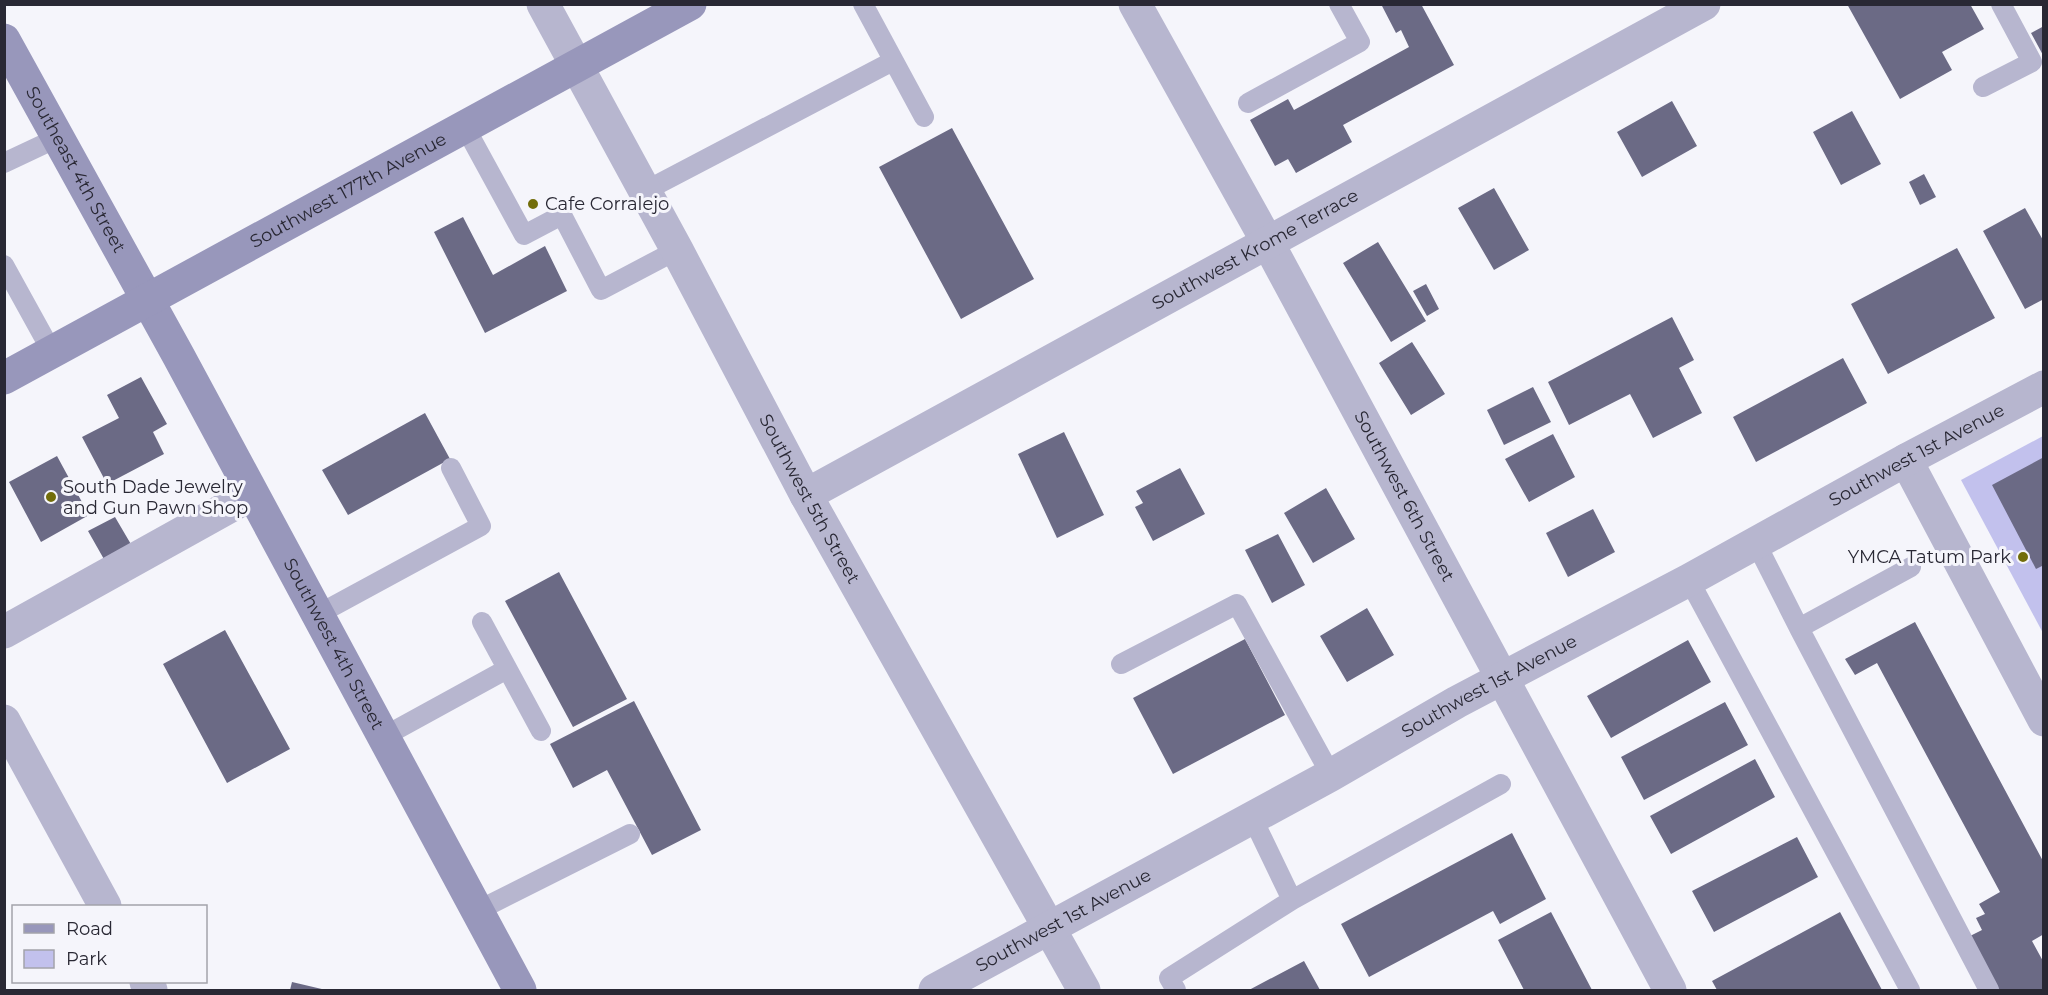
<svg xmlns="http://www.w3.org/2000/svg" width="2048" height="995" font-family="Montserrat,sans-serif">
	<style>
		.green { fill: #c2c1ed }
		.building { fill: #6b6a85 }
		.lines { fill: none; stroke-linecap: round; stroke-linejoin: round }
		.lane { stroke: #b7b6cf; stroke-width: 20 }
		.street { stroke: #b7b6cf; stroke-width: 33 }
		.secondary { stroke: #9897bb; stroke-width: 33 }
		.poi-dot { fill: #726d0a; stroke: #f5f5fb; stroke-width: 2 }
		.labels { text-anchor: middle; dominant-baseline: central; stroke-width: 6; stroke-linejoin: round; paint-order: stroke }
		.street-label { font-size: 18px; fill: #292834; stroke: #f5f5fb }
		.poi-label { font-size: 18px; fill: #292834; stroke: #f5f5fb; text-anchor: start }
	</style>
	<rect width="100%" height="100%" fill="#f5f5fb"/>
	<path class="green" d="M2043,436V633L1961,480Z"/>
	<path class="building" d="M1381,4H1421L1454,65L1343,125L1352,142L1296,173L1288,159L1275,166L1250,120L1288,99L1294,110L1409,47L1401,30L1396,33Z
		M1847,4H1970L1984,29L1942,52L1952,70L1900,99Z
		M2044,26V57L2031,33Z
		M1672,101L1697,146L1642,177L1617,132Z
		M1852,111L1881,164L1841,185L1813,132Z
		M952,128L1034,279L961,319L879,167Z
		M1924,174L1936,197L1920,205L1909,182Z
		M1494,188L1529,250L1494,270L1458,208Z
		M2025,208L2044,242V299L2025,309L1983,231Z
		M463,217L493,275L545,246L567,291L485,333L434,232Z
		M1378,242L1426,321L1391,342L1343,263Z
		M1957,248L1995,318L1888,374L1851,304Z
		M1426,284L1439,309L1427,316L1413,291Z
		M1672,317L1694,360L1679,368L1702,413L1653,438L1630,394L1569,425L1548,382Z
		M1412,342L1445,394L1411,415L1379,363Z
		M1843,358L1867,403L1756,462L1733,417Z
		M141,377L167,424L153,432L164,454L107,484L82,437L119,418L107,395Z
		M1533,387L1551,422L1504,445L1487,410Z
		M425,413L450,459L348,515L322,470Z
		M1064,432L1104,515L1057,538L1018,454Z
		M1553,434L1575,477L1529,502L1505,459Z
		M57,456L89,515L41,542L9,482Z
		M2044,457V565L2036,569L1992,485Z
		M1180,468L1205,514L1153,541L1135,507L1143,503L1136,491Z
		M1326,488L1355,539L1313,563L1284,513Z
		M1593,509L1615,552L1568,577L1546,533Z
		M115,517L132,546L105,561L88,531Z
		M1278,534L1305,585L1272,603L1245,550Z
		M559,572L627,699L573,727L505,601Z
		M1367,608L1394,655L1347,682L1320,636Z
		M1915,622L2044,863V934L2032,941L2044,963V990H1996L1968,937L1982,930L1976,918L1985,914L1979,904L2000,892L1877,663L1855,675L1845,659Z
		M225,630L290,749L227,783L163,664Z
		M1245,639L1285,715L1173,774L1133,698Z
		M1688,640L1711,682L1611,738L1587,696Z
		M634,701L701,830L652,855L607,770L573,788L550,744Z
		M1725,702L1748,745L1644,800L1621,757Z
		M1755,759L1775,797L1671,854L1650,816Z
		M1512,833L1546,899L1500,924L1493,911L1369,977L1341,924Z
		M1797,837L1818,877L1714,932L1692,891Z
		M1551,912L1592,990H1524L1498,940Z
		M1840,912L1882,990H1717L1712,981Z
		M1304,961L1320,990H1249Z
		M292,982L326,990H290Z"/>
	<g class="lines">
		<path class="lane" d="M863,4L924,117
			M1983,87L2032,62L2001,4
			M1248,103L1360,42L1339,4
			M465,127L524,235L562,215L601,290L677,250
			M4,163L57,138
			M645,191L893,61
			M4,265L52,352
			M1756,543L1799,628L1911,567
			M1689,580L1910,990
			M317,615L481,526L451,468
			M482,622L541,731
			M1799,628L1989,990
			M1121,664L1237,604L1331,775
			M383,737L507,669
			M1252,817L1292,900L1501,784
			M477,911L630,834
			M1176,990L1169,978L1292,900"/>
		<g class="street">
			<path id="s1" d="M543,4L677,250L806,495L1084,990"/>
			<path id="s2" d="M1135,4L1268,243L1670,990"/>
			<path d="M1906,460L2044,720"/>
			<path id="s3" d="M806,495L1704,4"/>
			<path d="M4,632L252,494"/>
			<path d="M4,721L105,906"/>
			<path d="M146,982L151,990"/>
			<path id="s4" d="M935,990L1331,775L1457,702L1689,580L1906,460L2044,387"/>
		</g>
		<g class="secondary">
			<path id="s5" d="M4,40L178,355L520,990"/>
			<path id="s6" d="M4,378L690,4"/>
		</g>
	</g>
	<g class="poi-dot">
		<circle cx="533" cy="204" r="6"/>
		<circle cx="51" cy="497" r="6"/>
		<circle cx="2023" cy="557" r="6"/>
	</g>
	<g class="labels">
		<g class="street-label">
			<text stroke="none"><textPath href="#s5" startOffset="148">Southeast 4th Street</textPath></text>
			<text stroke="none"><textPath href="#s6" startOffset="392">Southwest 177th Avenue</textPath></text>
			<text stroke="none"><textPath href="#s3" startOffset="512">Southwest Krome Terrace</textPath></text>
			<text stroke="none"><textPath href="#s4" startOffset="1118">Southwest 1st Avenue</textPath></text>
			<text stroke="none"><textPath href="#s2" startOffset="561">Southwest 6th Street</textPath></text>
			<text stroke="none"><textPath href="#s1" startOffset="562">Southwest 5th Street</textPath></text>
			<text stroke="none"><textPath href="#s5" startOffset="688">Southwest 4th Street</textPath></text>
			<text stroke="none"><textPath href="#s4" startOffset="632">Southwest 1st Avenue</textPath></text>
			<text stroke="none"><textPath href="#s4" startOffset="146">Southwest 1st Avenue</textPath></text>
		</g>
		<g class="poi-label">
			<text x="545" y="204">Cafe Corralejo</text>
			<text x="63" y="487">South Dade Jewelry<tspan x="63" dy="21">and Gun Pawn Shop</tspan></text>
			<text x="2011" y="557" text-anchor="end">YMCA Tatum Park</text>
		</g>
	</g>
	<rect width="2048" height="995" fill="none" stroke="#292834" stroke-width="12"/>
	<rect x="12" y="905" width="195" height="78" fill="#f5f5fb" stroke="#a3a3ab" stroke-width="1.5"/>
	<rect x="24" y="924" width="30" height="9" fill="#9897bb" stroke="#a3a3ab" stroke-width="1.5"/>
	<text x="66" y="935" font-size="18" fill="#292834">Road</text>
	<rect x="24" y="950" width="30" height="18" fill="#c2c1ed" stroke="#a3a3ab" stroke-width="1.5"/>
	<text x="66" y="965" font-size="18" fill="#292834">Park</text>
</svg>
